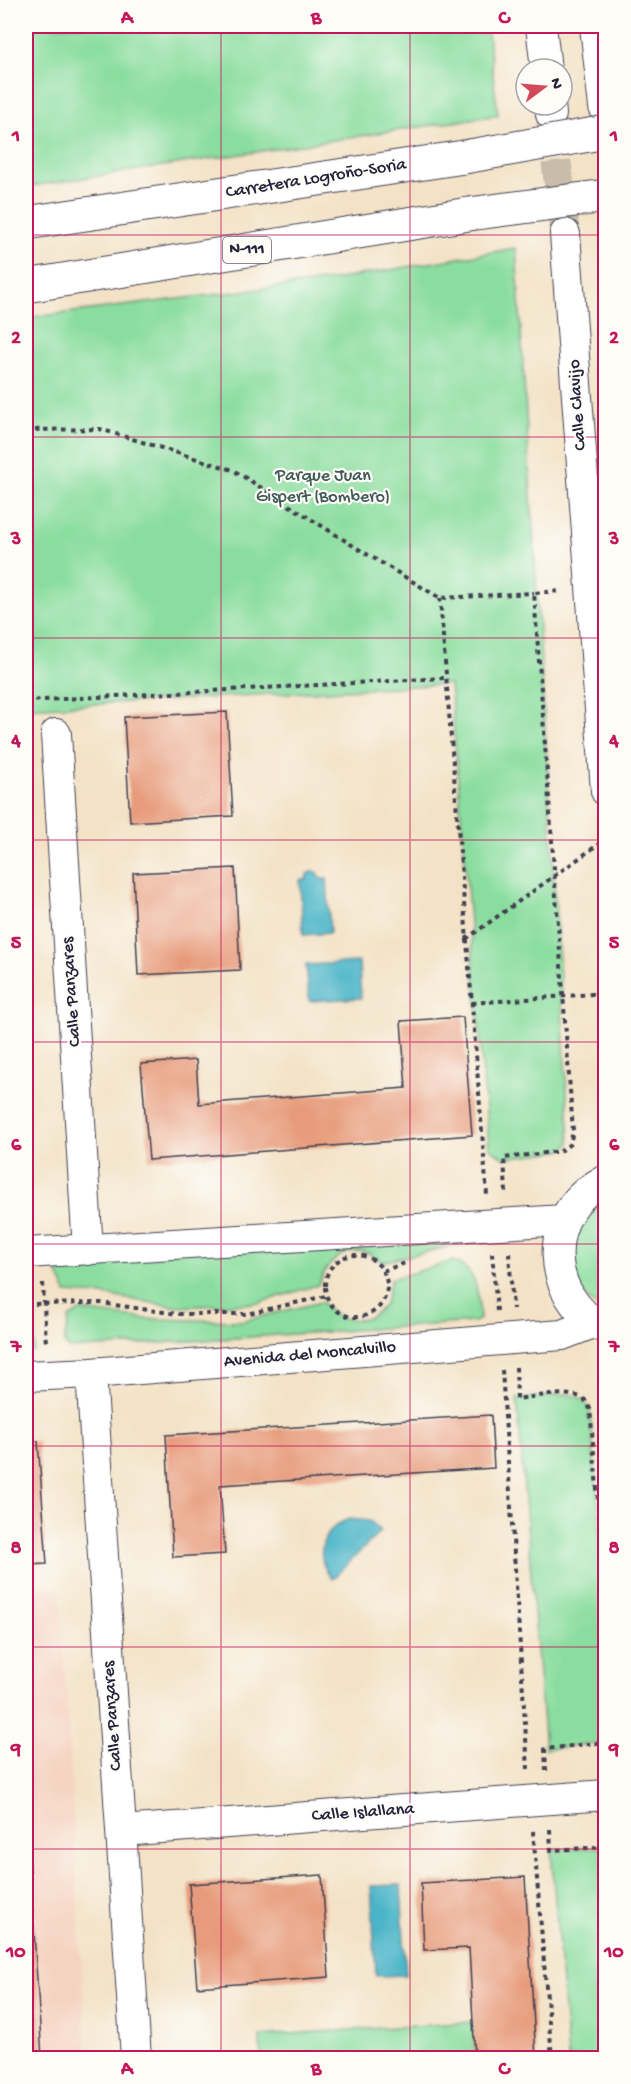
<svg xmlns="http://www.w3.org/2000/svg" width="631" height="2084" font-family="'Gochi Hand',sans-serif">
	<style>
		.built { fill: #f5d3c1 }
		.green { fill: #8add9f; stroke: #56806d; stroke-width: 1.5 }
		.water { fill: #4bb5c8; stroke: #366c82; stroke-width: 1.5 }
		.building { fill: #e79b7b }
		.lines { fill: none; stroke-linecap: round; stroke-linejoin: round }
		.street-tunnel { stroke: #c9bcaa; stroke-width: 30; stroke-dasharray: 30 15; stroke-linecap: butt }
		.street-casing { stroke: #413f50; stroke-width: 32 }
		.highway-casing { stroke: #413f50; stroke-width: 35 }
		.path { stroke: #413f50; stroke-width: 4; stroke-dasharray: 4.5 4.5; stroke-linecap: butt }
		.street { stroke: #fff; stroke-width: 30 }
		.highway { stroke: #fff; stroke-width: 33 }
		.highway-bridge-casing { stroke: #413f50; stroke-width: 35; stroke-linecap: butt }
		.highway-bridge { stroke: #fff; stroke-width: 33 }
		.grid { fill: none; stroke: #c2185b; stroke-width: 1.5; stroke-opacity: 0.55 }
		.labels { text-anchor: middle; dominant-baseline: central; stroke-width: 4.5; stroke-linejoin: round; paint-order: stroke }
		.shield { fill: #fdfcf7; stroke: #646373; stroke-width: 1.5 }
		.shield-label { font-size: 16px; font-weight: bold; fill: #22223b }
		.street-label { font-size: 18px; fill: #22223b; stroke: #fdfcf7 }
		.park-label { font-size: 18px; fill: #415a59; stroke: #fdfcf7 }
		.neatline { fill: none; stroke: #c2185b; stroke-width: 2 }
		.grid-label { font-size: 20px; text-anchor: middle; font-weight: bold; fill: #c2185b }
	</style>
	<rect width="100%" height="100%" fill="#fdfcf7"/>
	<filter id="ink" filterUnits="userSpaceOnUse"><feTurbulence type="fractalNoise" baseFrequency=".0167" numOctaves="2"/><feDisplacementMap in="SourceGraphic" scale="12" xChannelSelector="R" yChannelSelector="G"/><feConvolveMatrix kernelMatrix="1 2 1 2 8 2 1 2 1" color-interpolation-filters="sRGB"/></filter>
	<filter id="wash" filterUnits="userSpaceOnUse"><feTurbulence type="fractalNoise" baseFrequency=".008" numOctaves="4" result="noise"/><feDisplacementMap in="SourceGraphic" scale="24" xChannelSelector="R" yChannelSelector="G"/><feGaussianBlur stdDeviation="1.35" result="paint"/><feColorMatrix in="noise" values="0 0 0 0 0 0 0 0 0 0 0 0 0 0 0 0 0 1.4 0 .05"/><feComposite in="paint" operator="in"/></filter>
	<g filter="url(#wash)">
		<rect width="100%" height="100%" fill="#f3e2c6"/>
		<path class="built" d="M60,1588L87,2058H26V1590Z"/>
		<path class="green" d="M26,26H487L498,115L26,187Z
			M516,248L570,1144L561,1151L504,1158L489,1147L450,684L26,708V318L332,280Z
			M605,1197V1314C598,1307 587,1300 581,1291C565,1267 571,1229 590,1208C595,1204 601,1201 605,1197Z
			M476,1233L474,1242L471,1244L452,1246L382,1262C377,1259 371,1253 365,1252C341,1246 326,1266 318,1285L258,1303L178,1307L104,1295L66,1293L58,1273L57,1258Z
			M26,1258H28L32,1296H26Z
			M453,1261C479,1271 478,1294 480,1319L474,1322L69,1349L64,1343L69,1318L80,1311L146,1319L242,1321L321,1302L340,1318L356,1320L370,1317L385,1305L391,1279Z
			M35,1313L34,1351L26,1352V1314Z
			M568,1394C579,1396 584,1399 590,1409L605,1589V1742L545,1749L517,1399Z
			M605,1847V2058H568L551,1850Z
			M473,2022L475,2058H261L260,2036Z"/>
		<path class="water" d="M313,871L318,873L321,879H327L330,933L303,935L300,880L307,879V874Z
			M359,962L361,998L309,1001L306,965Z
			M349,1519L370,1521L381,1531L332,1579C313,1556 321,1529 349,1519Z
			M401,1885L406,1975L376,1976L371,1886Z"/>
		<g id="blocks">
			<path class="building" d="M227,712L233,816L130,822L124,717Z
				M235,868L240,970L138,975L133,873Z
				M463,1017L472,1135L149,1160L141,1064L196,1060L199,1104L406,1088L401,1021Z
				M491,1415L494,1468L220,1485L225,1554L173,1557L166,1435Z
				M38,1441L47,1564L26,1565V1442Z
				M26,1823H27L42,2058H26Z
				M322,1875L329,1977L197,1987L189,1884Z
				M525,1877L536,2058H475L469,1948L424,1950L421,1883Z"/>
		</g>
	</g>
	<g filter="url(#ink)">
		<use href="#blocks" fill-opacity="0" stroke="#413f50" stroke-width="1.5"/>
		<g class="lines">
			<path class="street-tunnel" d="M551,117L565,234"/>
			<g class="street-casing">
				<path id="street" d="M541,26L546,69
					M595,26L604,107
					M550,105L551,114
					M565,234L606,791
					M56,734L88,1250
					M606,1180C540,1209 543,1299 606,1329
					M26,1253L564,1220
					M91,1373L136,2058
					M26,1376L91,1373L562,1335L593,1323
					M121,1831L606,1795"/>
			</g>
			<g class="highway-casing">
				<path id="highway" d="M26,223L464,157
					M26,286L469,214"/>
			</g>
			<path class="path" d="M26,430L100,429L233,470L360,550L440,598L534,593
				M440,598L487,1195
				M26,701L446,678
				M466,939L606,839
				M472,1003L606,993
				M506,1192L504,1158L561,1151L570,1144L573,1131L534,593L560,591
				M492,1253L497,1311
				M509,1253L513,1309
				M325 1286a31 31 0 1 1 62 0a31 31 0 1 1-62 0Z
				M383,1271L408,1262
				M43,1283L46,1345
				M26,1304L101,1303L177,1314H246L326,1296
				M516,1367L517,1399C533,1397 573,1389 585,1400C585,1401 590,1408 590,1409L606,1589
				M502,1370L528,1769
				M546,1771L545,1749L606,1742
				M550,1829L551,1850L606,1847
				M533,1831L552,2058"/>
			<use href="#street" class="street"/>
			<use href="#highway" class="highway"/>
			<g class="highway-bridge-casing">
				<path id="highway-bridge" d="M464,157L606,132
					M469,214L606,196"/>
			</g>
			<use href="#highway-bridge" class="highway-bridge"/>
		</g>
	</g>
	<path class="grid" d="M221,26V2058M410,26V2058M26,235H606M26,437H606M26,638H606M26,840H606M26,1042H606M26,1244H606M26,1446H606M26,1647H606M26,1849H606"/>
	<g class="labels">
		<rect class="shield" x="223" y="237" width="48" height="26" rx="4.5"/>
		<g class="shield-label">
			<text x="247" y="250">N-111</text>
		</g>
		<g class="street-label">
			<text transform="translate(316 179) rotate(-9)">Carretera Logroño-Soria</text>
			<text transform="translate(578 405) rotate(-94)">Calle Clavijo</text>
			<text transform="translate(72 992) rotate(-94)">Calle Panzares</text>
			<text transform="translate(310 1355) rotate(-5)">Avenida del Moncalvillo</text>
			<text transform="translate(113 1716) rotate(-94)">Calle Panzares</text>
			<text transform="translate(363 1813) rotate(-4)">Calle Islallana</text>
		</g>
		<g class="park-label">
			<text x="323" y="476">Parque Juan<tspan x="323" dy="21">Gispert (Bombero)</tspan></text>
		</g>
	</g>
	<rect width="631" height="2084" fill="none" stroke="#fdfcf7" stroke-width="66"/>
	<g transform="translate(544 87) rotate(74)"><circle r="28" fill="#fdfcf7" stroke="#a5a5ac" stroke-width="1.5"/>
	<path d="M0-4.5L10 22L0 15L-10 22Z" fill="#d1495b"/>
	<text y="-9" font-size="16" font-weight="bold" text-anchor="middle" fill="#22223b">N</text>
	</g>
	<rect x="33" y="33" width="565" height="2018" class="neatline"/>
	<g class="grid-label">
		<text x="127" y="23">A</text>
		<text x="316" y="23">B</text>
		<text x="504" y="23">C</text>
		<text x="16" y="141">1</text>
		<text x="614" y="141">1</text>
		<text x="16" y="343">2</text>
		<text x="614" y="343">2</text>
		<text x="16" y="544">3</text>
		<text x="614" y="544">3</text>
		<text x="16" y="746">4</text>
		<text x="614" y="746">4</text>
		<text x="16" y="948">5</text>
		<text x="614" y="948">5</text>
		<text x="16" y="1150">6</text>
		<text x="614" y="1150">6</text>
		<text x="16" y="1352">7</text>
		<text x="614" y="1352">7</text>
		<text x="16" y="1553">8</text>
		<text x="614" y="1553">8</text>
		<text x="16" y="1755">9</text>
		<text x="614" y="1755">9</text>
		<text x="16" y="1957">10</text>
		<text x="614" y="1957">10</text>
		<text x="127" y="2074">A</text>
		<text x="316" y="2074">B</text>
		<text x="504" y="2074">C</text>
	</g>
</svg>
